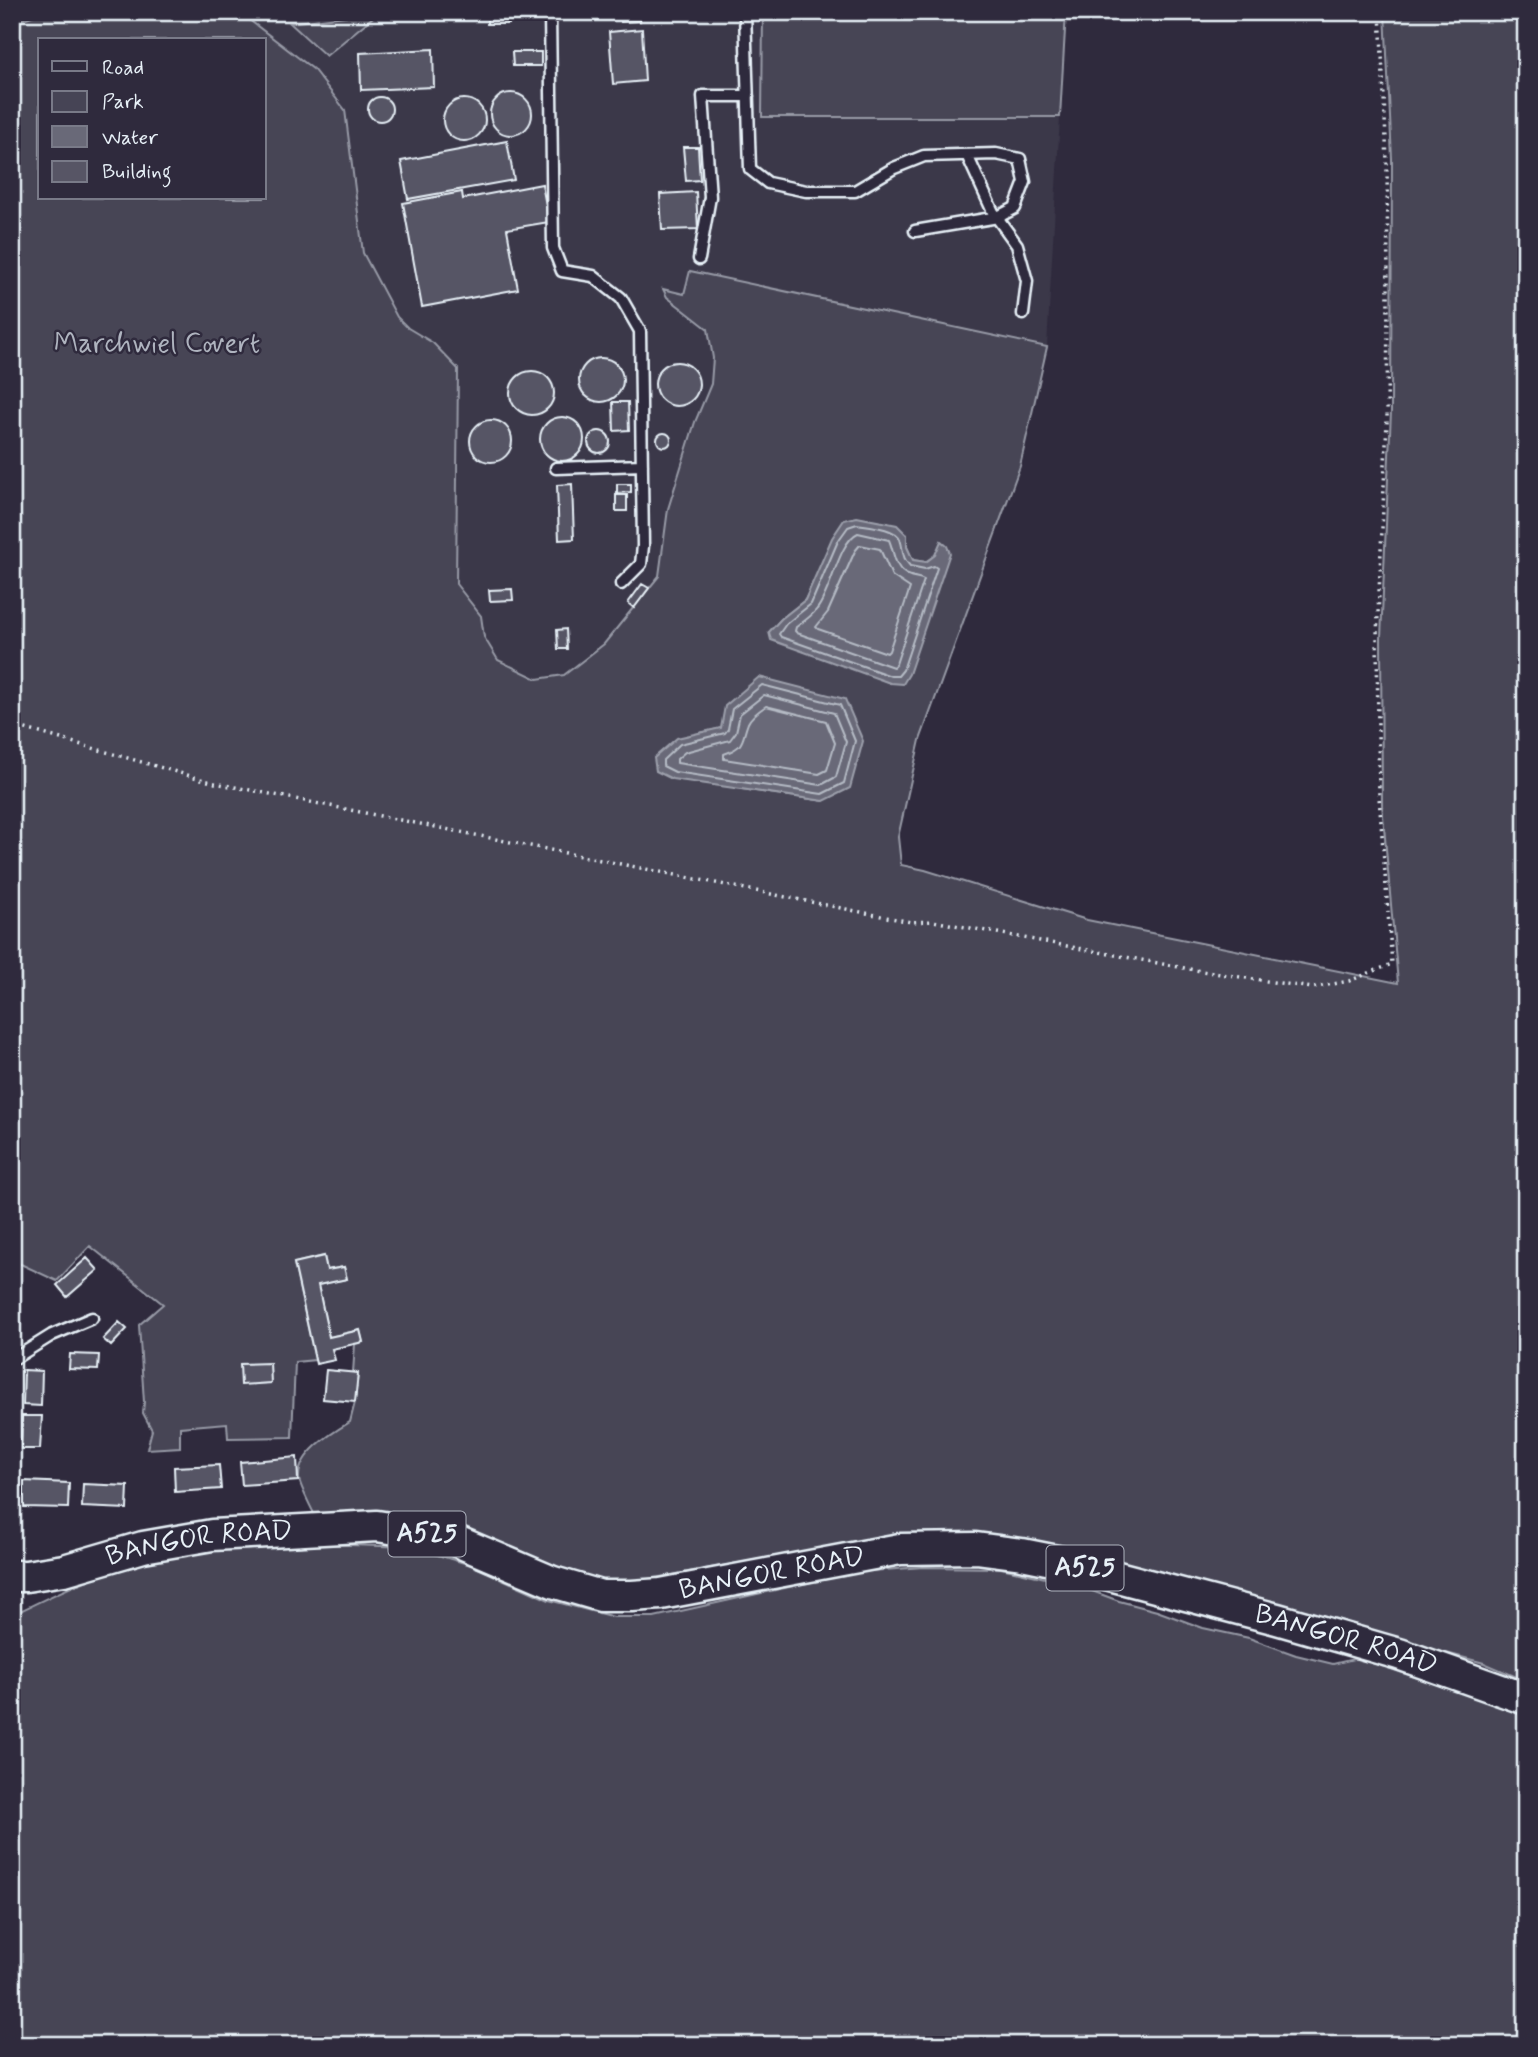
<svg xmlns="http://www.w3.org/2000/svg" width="1538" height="2057" font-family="Mynerve,sans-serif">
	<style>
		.built { fill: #3b3749 }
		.green { fill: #464455; stroke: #979aa6; stroke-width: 2; fill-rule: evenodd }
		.water { fill: #696978; stroke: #9c9fab; stroke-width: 2 }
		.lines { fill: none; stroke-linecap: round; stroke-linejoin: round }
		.shore { stroke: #b5bbc5; stroke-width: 2 }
		.building { fill: #575565; stroke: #e8f1f8; stroke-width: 2 }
		.lane-casing { stroke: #e8f1f8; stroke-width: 15 }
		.primary-casing { stroke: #e8f1f8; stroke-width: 35 }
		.path { stroke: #e8f1f8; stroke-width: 3.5; stroke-dasharray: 2 5; stroke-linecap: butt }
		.lane { stroke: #2f2a3d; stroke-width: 10 }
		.primary { stroke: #2f2a3d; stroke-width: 30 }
		.labels { text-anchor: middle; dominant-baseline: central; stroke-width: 5; stroke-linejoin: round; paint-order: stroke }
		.shield { fill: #2f2a3d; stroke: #b0b5c0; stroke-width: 2 }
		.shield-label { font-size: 26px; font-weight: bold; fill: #e8f1f8 }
		.park-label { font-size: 28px; fill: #afb4bf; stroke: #2f2a3d }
		.street-label { font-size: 28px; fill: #e8f1f8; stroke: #2f2a3d }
	</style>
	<rect width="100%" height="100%" fill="#2f2a3d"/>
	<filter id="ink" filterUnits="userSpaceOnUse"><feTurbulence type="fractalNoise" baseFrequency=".0143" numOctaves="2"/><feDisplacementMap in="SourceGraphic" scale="14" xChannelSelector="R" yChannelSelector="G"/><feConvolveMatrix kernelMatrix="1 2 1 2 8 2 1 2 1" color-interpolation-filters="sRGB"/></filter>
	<g filter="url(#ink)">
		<path class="built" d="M184,12H1066L1047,347L1020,466L865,889L457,694L433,343L408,328L397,317L363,253L345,110L248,19Z"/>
		<path class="green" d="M43,12H184L223,14L248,19L313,69L345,110L363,253L397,317L408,328L433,343L458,369L456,584L481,616L484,637L498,660L537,679L564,675L604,644L659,576L668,509L695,422L711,384L713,358L708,329L667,297L663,289L684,294L690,271L1047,347L1020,466L920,740L898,837L901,865L925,870L1087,920L1398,983L1382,804L1381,638L1391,411L1392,159L1385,12H1526V1681L1484,1663L1264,1605L1115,1561L977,1536L850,1543L632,1582L572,1578L317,1519C313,1512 299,1484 299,1478C298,1453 332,1433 350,1422L355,1402L358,1374L353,1373L355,1344L363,1342L360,1330L329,1337L318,1285L347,1279L344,1267L327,1270L324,1256L294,1263L315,1360L295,1362L292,1437L228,1438L227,1423L180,1427V1447L147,1449L152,1430L143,1413L144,1402L139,1325L163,1304L90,1246L57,1281L12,1260V23ZM40,40H264V198H40ZM907,535V547L913,560L925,562L935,555L890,683L769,632L781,619L805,600L819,571ZM721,728L824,801L742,789L696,734Z
			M376,12H379L326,56L290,23Z
			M763,12H1066L1060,117H762Z
			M318,1544L411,1547L471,1565L549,1600L614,1617H654L857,1572L923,1567L1001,1568L1076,1585L1119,1601L1157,1611L1203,1628L1249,1638L1296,1655L1333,1664L1358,1658L1526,1714V2045H12V1612L16,1613C61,1591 107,1569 157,1558C209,1547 265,1547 318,1544Z"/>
		<path class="water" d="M857,517L897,525L907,535V547L913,560L926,562L935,555L941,541L947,546L950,553L909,674L903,684L890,683L771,640L769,632L781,619L805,600L832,538L844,520Z
			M759,677L845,699L863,741L850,788L824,801L672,779L656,771L654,758L677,738L721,728L725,706Z"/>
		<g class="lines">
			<path class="shore" d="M857,524C868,526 896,528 900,539C904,550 901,557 910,566L925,569L934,566L937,568L903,670L898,676H891L781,637L779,634L786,624L811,604L838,541L848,527Z
				M858,533L889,540C894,551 894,569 908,575C914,578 919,577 924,580L896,664L893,667L797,633L795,631L796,627C803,622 812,616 817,609C831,592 839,541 858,533Z
				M860,545L880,549L892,576L910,588L889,651L887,653L818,629L816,627L828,612L855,551Z
				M762,685L840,705L855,741L844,783L822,794L675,772L663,766V760L680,744L725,733L728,729L732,709Z
				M764,695L834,713L846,742L836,777L821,785L677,763V759L685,752L730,740L736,732L740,714Z
				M766,706L826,721L835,743L827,770L819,774L724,759V754C746,746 741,741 748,723C751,716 760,710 766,706Z"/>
		</g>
		<path class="building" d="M487,12H509V24H487Z
			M620,12H639L640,21L621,22Z
			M642,29L645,81L613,84L609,32Z
			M433,49L434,87L361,90L360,53Z
			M512,52H541V66H513Z
			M490 114a21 21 0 1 1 42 0a21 21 0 1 1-42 0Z
			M368 109a12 12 0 1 1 24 0a12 12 0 1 1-24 0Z
			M443 120a21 21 0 1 1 42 0a21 21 0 1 1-42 0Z
			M507,141L514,180L408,199L401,161Z
			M683,147H698L700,180L686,181Z
			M542,184L549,222L507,229L518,289L422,307L403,203L462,192L463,199Z
			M696,192L698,229L662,230L660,194Z
			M579 380a22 22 0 1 1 44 0a22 22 0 1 1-44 0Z
			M655 384a22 22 0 1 1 44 0a22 22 0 1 1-44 0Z
			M510 393a22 22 0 1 1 44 0a22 22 0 1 1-44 0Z
			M613,402H628L629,430L614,431Z
			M540 439a22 22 0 1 1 44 0a22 22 0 1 1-44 0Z
			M470 441a21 21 0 1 1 42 0a21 21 0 1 1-42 0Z
			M588 442a11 11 0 1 1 22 0a11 11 0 1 1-22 0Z
			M657 440a7 7 0 1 1 14 0a7 7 0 1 1-14 0Z
			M572,484L574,539L559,540L557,485Z
			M617,484H631V492L617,493Z
			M616,495H627V511H616Z
			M642,584L649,588L634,608L628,603Z
			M512,589L513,600L490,601L489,590Z
			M566,629L567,649H558L557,630Z
			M324,1256L327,1270L344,1267L347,1279L318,1285L329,1337L360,1330L363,1342L332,1349L335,1360L316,1364L294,1263Z
			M87,1258L98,1270L67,1297L57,1285Z
			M119,1322L127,1329L111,1346L103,1339Z
			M70,1354L99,1355L98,1370L69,1369Z
			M270,1363L271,1383L241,1385L240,1364Z
			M24,1370L42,1371L41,1406L23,1405Z
			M326,1370L358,1373L355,1402L323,1399Z
			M22,1416H42L40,1449H21Z
			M297,1457L298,1481L242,1485L240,1462Z
			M219,1465L221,1489L175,1492L174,1467Z
			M24,1481L69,1483L68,1508L24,1507Z
			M83,1484L128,1486L127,1509L82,1507Z"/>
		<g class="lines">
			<g class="lane-casing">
				<path id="lane" d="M550,12L553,248L562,271L593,276L621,298L640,331L643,546L641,564L621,584
					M745,12L750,169L768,183L806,191H855L894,168L924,156L996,154L1020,159L1025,182L1015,208L998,217L915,231
					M967,155L993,212L1017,245L1027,281L1023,314
					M699,259L710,197L703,96H748
					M556,468L642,465
					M12,1360L52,1335L92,1318"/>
			</g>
			<g class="primary-casing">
				<g id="primary">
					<path id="s1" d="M12,1576H26L64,1570L143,1547L212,1535L377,1526L447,1537L553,1582L601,1596H632L661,1594L900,1549L976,1548L1022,1554L1057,1561L1277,1619L1399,1654L1526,1699"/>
				</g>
			</g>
			<path class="path" d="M12,725L215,783L911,922L933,921L1195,970L1312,988L1349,981L1392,964L1379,797L1378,732L1377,635L1387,422L1388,297L1387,161L1380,12"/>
			<use href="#lane" class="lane"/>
			<use href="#primary" class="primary"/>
		</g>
	</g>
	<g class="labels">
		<g class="shield">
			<rect x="388.5" y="1511.5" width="77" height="45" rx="5"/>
			<rect x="1046.5" y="1545.5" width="77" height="45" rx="5"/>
		</g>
		<g class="shield-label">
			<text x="427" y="1534">A525</text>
			<text x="1085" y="1568">A525</text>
		</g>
		<g class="park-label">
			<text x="157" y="344">Marchwiel Covert</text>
		</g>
		<g class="street-label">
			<text stroke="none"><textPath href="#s1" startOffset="191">BANGOR ROAD</textPath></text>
			<text stroke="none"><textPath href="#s1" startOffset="779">BANGOR ROAD</textPath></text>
			<text stroke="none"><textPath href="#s1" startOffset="1367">BANGOR ROAD</textPath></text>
		</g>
	</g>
	<rect width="1538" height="2057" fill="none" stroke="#2f2a3d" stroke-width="42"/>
	<rect x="21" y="21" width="1496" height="2015" fill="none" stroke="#e8f1f8" stroke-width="2.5" filter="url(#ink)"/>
	<rect x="38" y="38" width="228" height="161" fill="#2f2a3d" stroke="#797a88" stroke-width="2"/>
	<rect x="52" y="61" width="35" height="10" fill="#2f2a3d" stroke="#797a88" stroke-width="2"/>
	<text x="102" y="74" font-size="21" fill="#e8f1f8">Road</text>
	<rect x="52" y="91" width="35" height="21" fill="#464455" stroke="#797a88" stroke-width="2"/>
	<text x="102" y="108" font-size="21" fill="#e8f1f8">Park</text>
	<rect x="52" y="126" width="35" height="21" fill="#696978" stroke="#797a88" stroke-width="2"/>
	<text x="102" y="144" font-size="21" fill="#e8f1f8">Water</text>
	<rect x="52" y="161" width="35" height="21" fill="#575565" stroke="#797a88" stroke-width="2"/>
	<text x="102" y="178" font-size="21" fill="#e8f1f8">Building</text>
</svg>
